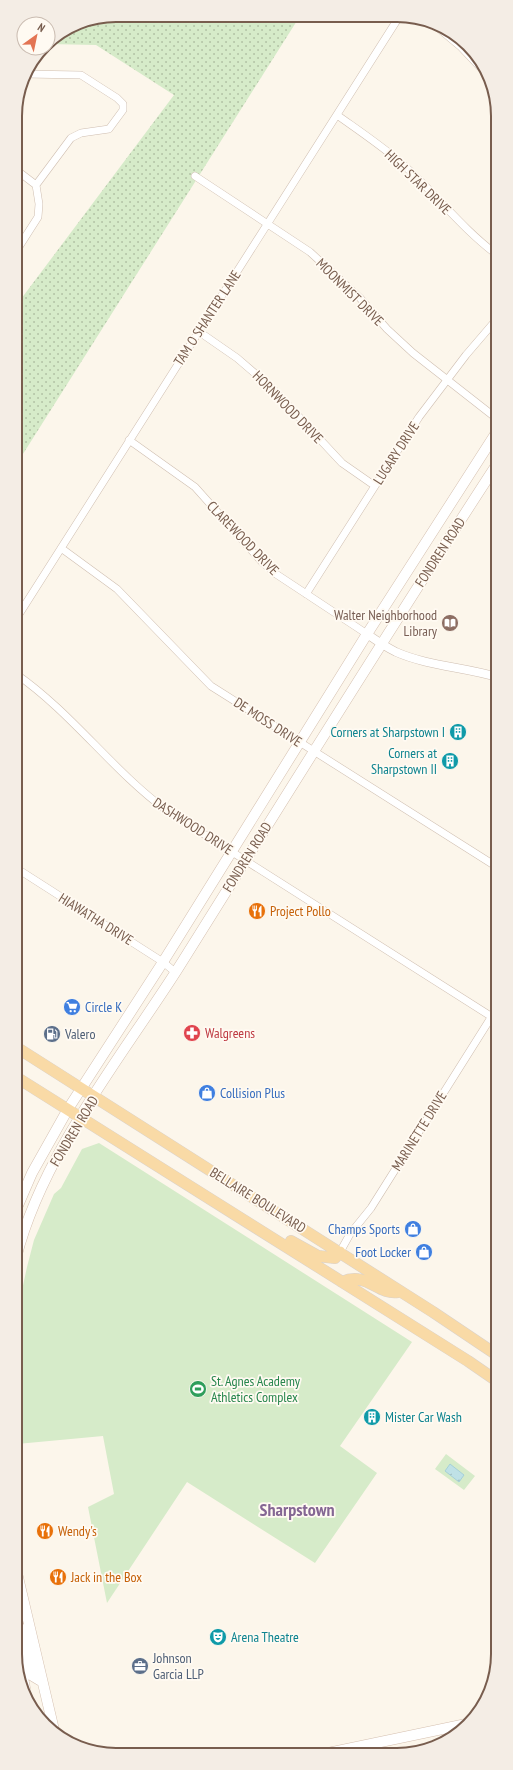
<svg xmlns="http://www.w3.org/2000/svg" width="513" height="1770" font-family="'PT Sans Narrow',sans-serif">
	<style>
		.grass { fill: url(#grass-dots) }
		.garden { fill: #d6ebc9 }
		.water { fill: url(#water-ripples); stroke: #a5d0d8 }
		.lines { fill: none; stroke-linecap: round; stroke-linejoin: round }
		.minor-casing { stroke: #cfbeb0; stroke-width: 8 }
		.tertiary-casing { stroke: #cfbeb0; stroke-width: 9 }
		.secondary-casing { stroke: #d5c0b0; stroke-width: 11 }
		.primary-casing { stroke: #d9d2cd; stroke-width: 12 }
		.minor { stroke: #fff; stroke-width: 7 }
		.tertiary { stroke: #fff; stroke-width: 8 }
		.secondary { stroke: #fff; stroke-width: 10 }
		.primary { stroke: #f9daa6; stroke-width: 11 }
		.labels { text-anchor: middle; dominant-baseline: central; stroke-width: 3.5; stroke-linejoin: round; paint-order: stroke }
		.street-label { font-size: 14px; fill: #785d4e; stroke: #fffaf2 }
		.education-label { font-size: 14px; fill: #785e54; stroke: #fffaf2; text-anchor: end }
		.culture-label { font-size: 14px; fill: #0d838f; stroke: #fffaf2; text-anchor: end }
		.food-label { font-size: 14px; fill: #c56008; stroke: #fffaf2; text-anchor: start }
		.shop-label { font-size: 14px; fill: #366cbe; stroke: #fffaf2; text-anchor: start }
		.health-label { font-size: 14px; fill: #be3a42; stroke: #fffaf2; text-anchor: start }
		.service-label { font-size: 14px; fill: #4e5e75; stroke: #fffaf2; text-anchor: start }
		.leisure-label { font-size: 14px; fill: #27864d; stroke: #fffaf2; text-anchor: start }
		.district-label { font-size: 18px; font-weight: bold; fill: #846693; stroke: #fffaf2 }
		.rim { fill: none; stroke: #785d4e; stroke-width: 2 }
	</style>
	<defs>
		<pattern id="grass-dots" width="8" height="8" patternUnits="userSpaceOnUse"><rect width="8" height="8" fill="#d6ebc9"/><path d="M2 2h.1M6 6h.1" fill="none" stroke="#b2c2a5" stroke-width="1.8" stroke-linecap="round"/></pattern>
		<pattern id="water-ripples" width="26" height="14" patternUnits="userSpaceOnUse"><rect width="26" height="14" fill="#bfe1e6"/><path d="M2 4q2-2 4 0t4 0M15 11q2-2 4 0t4 0" fill="none" stroke="#a0babd"/></pattern>
	</defs>
	<rect width="100%" height="100%" fill="#fcf6eb"/>
	<path class="grass" d="M116,15L300,16L16,465L15,307L174,95L96,45L48,44L77,23Z"/>
	<path class="garden" d="M99,1143L412,1342L340,1446L377,1473L315,1563L187,1482L107,1603L88,1507L114,1494L103,1436L17,1444V1313L27,1267L34,1240L54,1194L61,1188L82,1149Z
		M446,1454L475,1476L464,1490L435,1469Z"/>
	<path class="water" d="M450,1464L464,1475L459,1482L445,1471Z"/>
	<g class="lines">
		<g class="minor-casing">
			<path id="minor" d="M437,27L461,47L480,67
				M337,115C358,130 379,144 399,161C433,190 460,227 496,254
				M15,169L36,185
				M195,176L310,252L360,298L387,329L413,353L496,418
				M15,253L38,217L39,204L36,185L71,138L81,133L109,129L123,110V104L117,98L81,75L25,74
				M198,331L237,358L272,388L342,463L375,486
				M129,440L195,487L262,562L276,574L367,634
				M61,548L117,589L211,686L497,867
				M306,594L419,417L466,355L496,320
				M16,619L399,17
				M16,674C72,713 111,769 166,810L492,1017
				M16,868L163,962L175,972
				M340,1252L350,1234L371,1208L497,1008"/>
		</g>
		<g class="tertiary-casing">
			<path id="tertiary" d="M367,634C377,641 386,647 396,652C428,666 464,667 497,677"/>
		</g>
		<g class="secondary-casing">
			<path id="secondary" d="M16,1210L32,1173L68,1109L163,962L367,634L496,433
				M16,1258C42,1155 120,1059 177,970C283,801 388,631 497,464
				M17,1573L54,1730
				M17,1624L21,1629L31,1675L41,1681
				M17,1647L25,1688
				M328,1753L471,1723"/>
		</g>
		<g class="primary-casing">
			<path id="primary" d="M16,1047L433,1312L497,1355
				M16,1077L468,1361L497,1381
				M291,1241L318,1256L335,1258L340,1252
				M342,1282C367,1271 377,1295 398,1292"/>
		</g>
		<use href="#minor" class="minor"/>
		<use href="#tertiary" class="tertiary"/>
		<use href="#secondary" class="secondary"/>
		<use href="#primary" class="primary"/>
	</g>
	<defs>
		<g id="library-disc" transform="scale(0.9)"><circle r="9.5" fill="#8d6e63" stroke="#fffaf2"/><path d="M-6-4Q-3-5.5-.7-3.5V5Q-3 3-6 4ZM6-4Q3-5.5 .7-3.5V5Q3 3 6 4Z" fill="#fff"/></g>
		<g id="building-disc" transform="scale(0.9)"><circle r="9.5" fill="#0f9aa8" stroke="#fffaf2"/><path d="M-4-6H4V6H1V3H-1V6H-4ZM-2.5-4.3h1.7v1.8h-1.7ZM.8-4.3h1.7v1.8H.8ZM-2.5-1h1.7V.8h-1.7ZM.8-1h1.7V.8H.8Z" fill="#fff"/></g>
		<g id="restaurant-disc" transform="scale(0.9)"><circle r="9.5" fill="#e8710a" stroke="#fffaf2"/><path d="M-5-6h1v4h1v-4h1v4h1v-4h1v5L-1.5 .5V6h-2V.5L-5-1ZM5-6V6H3V1.5H1.5Q1.5-4 5-6Z" fill="#fff"/></g>
		<g id="supermarket-disc" transform="scale(0.9)"><circle r="9.5" fill="#3f7fe0" stroke="#fffaf2"/><path d="M-6-5.5h2.5l.6 2H6L4.5 2H-2.5L-4.4-4H-6ZM-1.5 3.2a1.3 1.3 0 1 0 .1 0ZM3 3.2a1.3 1.3 0 1 0 .1 0Z" fill="#fff"/></g>
		<g id="pharmacy-disc" transform="scale(0.9)"><circle r="9.5" fill="#e0444e" stroke="#fffaf2"/><path d="M-2-6h4v4h4v4h-4v4h-4v-4h-4v-4h4Z" fill="#fff"/></g>
		<g id="fuel-disc" transform="scale(0.9)"><circle r="9.5" fill="#5c6f8a" stroke="#fffaf2"/><path d="M-5.5-6h7V0h2V4h1.3V-2.5L3-4.5l.8-.8L6-3V5H2.5V1h-1V6h-7ZM-4.2-4.7v3.2H.2V-4.7Z" fill="#fff"/></g>
		<g id="shop-disc" transform="scale(0.9)"><circle r="9.5" fill="#3f7fe0" stroke="#fffaf2"/><path d="M-5-2.5h2.3a2.7 3.5 0 0 1 5.4 0H5L5.5 6h-11ZM-1.5-2.5h3a1.5 2.3 0 0 0-3 0Z" fill="#fff"/></g>
		<g id="stadium-disc" transform="scale(0.9)"><circle r="9.5" fill="#2e9e5b" stroke="#fffaf2"/><path d="M0-5a6.5 5 0 1 0 0 10a6.5 5 0 1 0 0-10ZM-3.5-1.8h7v3.6h-7Z" fill="#fff"/></g>
		<g id="theatre-disc" transform="scale(0.9)"><circle r="9.5" fill="#0f9aa8" stroke="#fffaf2"/><path d="M-5-5.5Q0-4 5-5.5V0Q5 5 0 6Q-5 5-5 0ZM-3.3-2.5H-1v1.5H-3.3ZM1-2.5H3.3v1.5H1ZM-2.8 1Q0 5.5 2.8 1Z" fill="#fff"/></g>
		<g id="office-disc" transform="scale(0.9)"><circle r="9.5" fill="#5c6f8a" stroke="#fffaf2"/><path d="M-6-3h4V-5.5h4V-3h4V5H-6ZM-1-4.5V-3h2v-1.5ZM-6 0V1H6V0Z" fill="#fff"/></g>
	</defs>
	<g fill-rule="evenodd">
		<use href="#library-disc" x="450" y="623"/>
		<use href="#building-disc" x="458" y="732"/>
		<use href="#building-disc" x="450" y="761"/>
		<use href="#restaurant-disc" x="257" y="911"/>
		<use href="#supermarket-disc" x="72" y="1007"/>
		<use href="#pharmacy-disc" x="192" y="1033"/>
		<use href="#fuel-disc" x="52" y="1034"/>
		<use href="#shop-disc" x="207" y="1093"/>
		<use href="#shop-disc" x="413" y="1229"/>
		<use href="#shop-disc" x="424" y="1252"/>
		<use href="#stadium-disc" x="198" y="1389"/>
		<use href="#building-disc" x="372" y="1417"/>
		<use href="#restaurant-disc" x="45" y="1531"/>
		<use href="#restaurant-disc" x="58" y="1577"/>
		<use href="#theatre-disc" x="218" y="1637"/>
		<use href="#office-disc" x="140" y="1666"/>
	</g>
	<g class="labels">
		<g class="street-label">
			<text transform="translate(418 182) rotate(44)">HIGH STAR DRIVE</text>
			<text transform="translate(350 292) rotate(45)">MOONMIST DRIVE</text>
			<text transform="translate(207 318) rotate(-57)">TAM O SHANTER LANE</text>
			<text transform="translate(288 407) rotate(46)">HORNWOOD DRIVE</text>
			<text transform="translate(396 453) rotate(-57)">LUGARY DRIVE</text>
			<text transform="translate(243 538) rotate(46)">CLAREWOOD DRIVE</text>
			<text transform="translate(440 552) rotate(-57)">FONDREN ROAD</text>
			<text transform="translate(268 722) rotate(33)">DE MOSS DRIVE</text>
			<text transform="translate(193 826) rotate(33)">DASHWOOD DRIVE</text>
			<text transform="translate(247 857) rotate(-58)">FONDREN ROAD</text>
			<text transform="translate(96 919) rotate(32)">HIAWATHA DRIVE</text>
			<text transform="translate(74 1131) rotate(-59)">FONDREN ROAD</text>
			<text transform="translate(419 1131) rotate(-58)">MARINETTE DRIVE</text>
			<text transform="translate(258 1200) rotate(32)">BELLAIRE BOULEVARD</text>
		</g>
		<g class="education-label">
			<text x="437" y="615">Walter Neighborhood<tspan x="437" dy="16">Library</tspan></text>
		</g>
		<g class="culture-label">
			<text x="445" y="732">Corners at Sharpstown I</text>
			<text x="437" y="753">Corners at<tspan x="437" dy="16">Sharpstown II</tspan></text>
			<text x="385" y="1417" text-anchor="start">Mister Car Wash</text>
			<text x="231" y="1637" text-anchor="start">Arena Theatre</text>
		</g>
		<g class="food-label">
			<text x="270" y="911">Project Pollo</text>
			<text x="58" y="1531">Wendy's</text>
			<text x="71" y="1577">Jack in the Box</text>
		</g>
		<g class="shop-label">
			<text x="85" y="1007">Circle K</text>
			<text x="220" y="1093">Collision Plus</text>
			<text x="400" y="1229" text-anchor="end">Champs Sports</text>
			<text x="411" y="1252" text-anchor="end">Foot Locker</text>
		</g>
		<g class="health-label">
			<text x="205" y="1033">Walgreens</text>
		</g>
		<g class="service-label">
			<text x="65" y="1034">Valero</text>
			<text x="153" y="1658">Johnson<tspan x="153" dy="16">Garcia LLP</tspan></text>
		</g>
		<g class="leisure-label">
			<text x="211" y="1381">St. Agnes Academy<tspan x="211" dy="16">Athletics Complex</tspan></text>
		</g>
		<g class="district-label">
			<text x="297" y="1509">Sharpstown</text>
		</g>
	</g>
	<path d="M0 0H513V1770H0ZM116 22H397A94 94 0 0 1 491 116V1654A94 94 0 0 1 397 1748H116A94 94 0 0 1 22 1654V116A94 94 0 0 1 116 22Z" fill="#f4ede5" fill-rule="evenodd"/>
	<path class="rim" d="M116 22H397A94 94 0 0 1 491 116V1654A94 94 0 0 1 397 1748H116A94 94 0 0 1 22 1654V116A94 94 0 0 1 116 22Z"/>
	<g transform="translate(36 36) rotate(33)"><circle r="19" fill="#fffaf2" stroke="#c9bbb0"/>
	<path d="M0-3L7 15L0 10L-7 15Z" fill="#e37453"/>
	<text y="-6" font-size="11" font-weight="bold" text-anchor="middle" fill="#785d4e">N</text>
	</g>
</svg>
